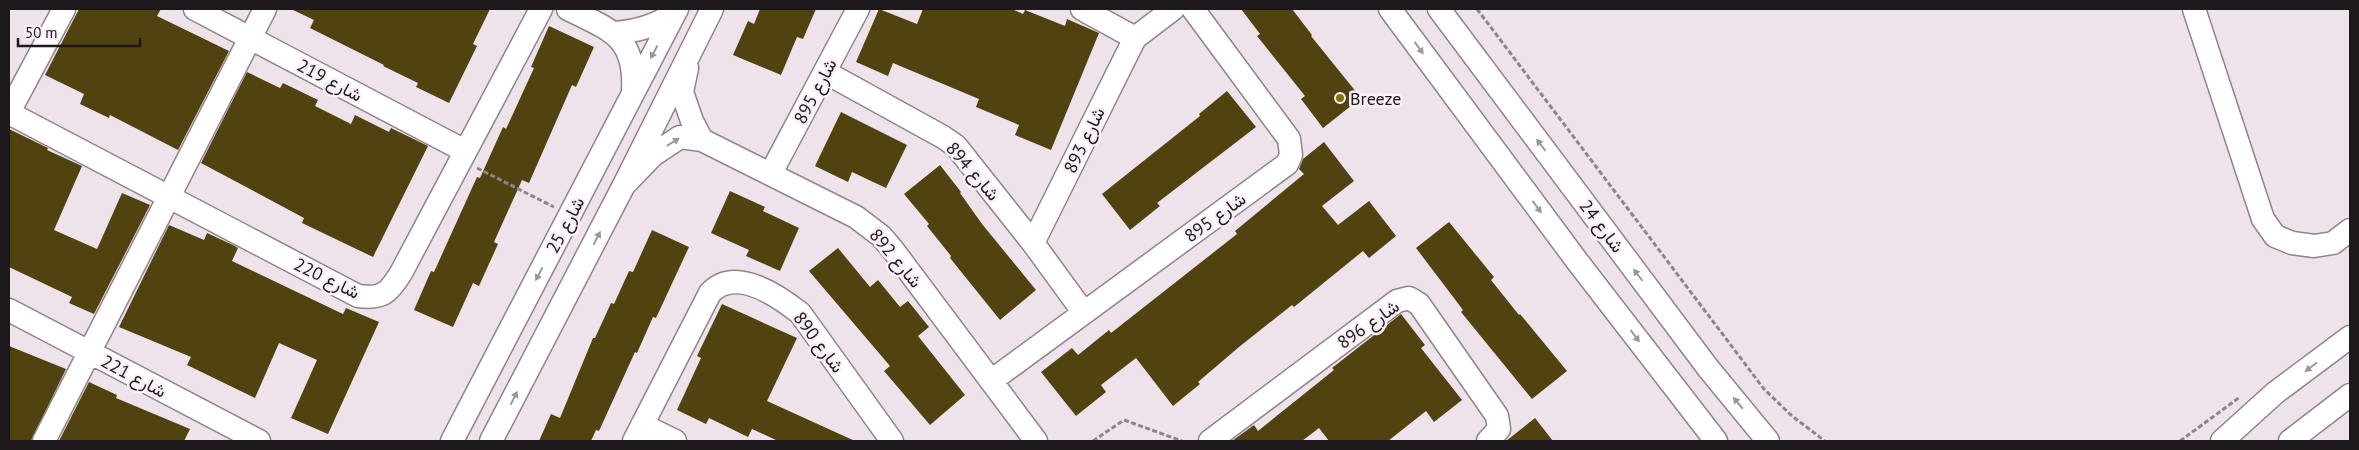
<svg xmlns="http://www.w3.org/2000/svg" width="2359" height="450" font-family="'PT Sans',Vazirmatn,sans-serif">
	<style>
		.building { fill: #514310 }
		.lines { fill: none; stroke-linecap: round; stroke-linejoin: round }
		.minor-casing { stroke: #8f848c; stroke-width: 25 }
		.path { stroke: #8d858b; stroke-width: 3; stroke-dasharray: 5 2.5; stroke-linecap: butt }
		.minor { stroke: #fff; stroke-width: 22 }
		.oneway { fill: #999798 }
		.poi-dot { fill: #877010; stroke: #fbf0f9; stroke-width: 2 }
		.labels { text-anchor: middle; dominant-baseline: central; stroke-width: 5; stroke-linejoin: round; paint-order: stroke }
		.street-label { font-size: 18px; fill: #1c181b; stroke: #fbf0f9 }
		.poi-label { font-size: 18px; fill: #1c181b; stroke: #fbf0f9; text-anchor: start }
	</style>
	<rect width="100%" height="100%" fill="#eee3eb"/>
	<path class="building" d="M79,9H161L157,16L229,51L178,150L110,115L109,118L80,104L84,94L45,75Z
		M291,9H490L473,44L477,46L449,103L416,87L418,83L383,66L384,65L310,28L314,20Z
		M760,9H816L803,39L797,37L781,75L733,55L748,21L754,24Z
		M879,9L917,24L923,9H1012L1023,14L1025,10L1065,26L1067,19L1099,33L1051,150L1015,135L1019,125L976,107L979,99L893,63L888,76L856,62Z
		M1241,9H1292L1312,35L1311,36L1361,98L1323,128L1301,99L1305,96L1257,36L1260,34Z
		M549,26L594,47L576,87L572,85L529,183L522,180L494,242L498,244L479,286L473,283L453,327L414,310L431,271L434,272L477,177L480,178L503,127L506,129L534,68L531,67Z
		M247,72L280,88L283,83L318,100L315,106L351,124L355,115L389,132L391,128L428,146L373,257L302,223L304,218L201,163Z
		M1227,91L1256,127L1157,203L1160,206L1130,230L1102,194L1200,116L1199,114Z
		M841,112L907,145L886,188L852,172L848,182L815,166Z
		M9,129L48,148L47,150L82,166L54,230L97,249L122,193L150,205L94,314L69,303L72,297L9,267Z
		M1324,142L1354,181L1322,206L1338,225L1369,201L1396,236L1369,258L1363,251L1294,307L1292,305L1239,347L1198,382L1200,384L1173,406L1136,358L1101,385L1106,392L1076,416L1041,372L1072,348L1078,355L1109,330L1111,333L1237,234L1235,231L1304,174L1299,169L1303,159Z
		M940,165L961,192L960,193L982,224L1036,290L1000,320L950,258L951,256L927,226L929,224L904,194Z
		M730,191L765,207L763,211L799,228L780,271L746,256L749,250L711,233Z
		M1449,222L1494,277L1491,280L1519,315L1520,314L1567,371L1532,399L1461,312L1463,310L1416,248Z
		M169,225L204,240L207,233L233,245L238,248L232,261L343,314L346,308L379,322L328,434L291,418L317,360L279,343L255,398L187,365L191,357L119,327Z
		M652,230L689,247L656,318L653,317L637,353L635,352L599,431L596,430L591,441H539L551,414L560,418L593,338H595L611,303L614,304L629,271L633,272Z
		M838,248L870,287L878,280L900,307L908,301L929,327L918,336L965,395L930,425L884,371L890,366L809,271Z
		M722,304L797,338L767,401L855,441H778L752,429L748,437L709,418L706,424L677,410L701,358L697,356Z
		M1401,314L1425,345L1421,348L1462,400L1434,422L1426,411L1388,441H1329L1319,428L1302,441H1232L1254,425L1258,431L1334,370L1332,368Z
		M9,346L66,369L31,441H9Z
		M89,382L117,395L116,398L190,429L184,441H59Z
		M1535,418L1553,441H1506Z"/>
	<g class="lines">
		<g class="minor-casing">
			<path id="minor" d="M195,9L465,151
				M568,9C610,30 636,36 633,91
				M1082,9L1135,38L1173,9
				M1390,9L1577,261L1716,441
				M1439,9L1708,368L1768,441
				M2194,9L2263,219L2275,236L2292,243L2314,246L2333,243L2350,230
				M615,33C638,31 654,26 674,14
				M687,68L682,92L692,121L702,140
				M825,72L943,137L956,146L1033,243L1084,313
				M9,112L64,9
				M9,113L358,296C382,299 388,294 401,273L541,9
				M771,173L858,9
				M624,185L653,155L680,137L702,140L856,217L881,236L893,250L1036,441
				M1033,243L1135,38
				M9,310L259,441
				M991,381L1287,164L1291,155L1289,139L1193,9
				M642,425L675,441
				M44,441L265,9
				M452,441L677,9
				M491,441L624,185L712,9
				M634,441L710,293C735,266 777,295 800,313L892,441
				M1210,441L1397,301L1409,298L1419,304L1497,416L1499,429L1488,441
				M2222,441L2275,393L2350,337
				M2290,441L2350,395"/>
		</g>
		<path class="path" d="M1477,9L1764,389L1792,416L1825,441
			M477,168L554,207
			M1093,441L1124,420L1182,441
			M2180,441L2240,397"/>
		<use href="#minor" class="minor"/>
	</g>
	<defs><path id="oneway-solid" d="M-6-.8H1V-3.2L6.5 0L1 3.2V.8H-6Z" transform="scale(1.25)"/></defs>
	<g class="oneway">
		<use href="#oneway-solid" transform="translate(1419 48) rotate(54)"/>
		<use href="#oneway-solid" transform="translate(654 52) rotate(118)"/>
		<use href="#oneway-solid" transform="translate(673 142) rotate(-32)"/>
		<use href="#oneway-solid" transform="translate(1541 145) rotate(-127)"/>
		<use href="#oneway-solid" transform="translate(1537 207) rotate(54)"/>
		<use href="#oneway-solid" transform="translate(597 238) rotate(-63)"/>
		<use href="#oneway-solid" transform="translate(539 274) rotate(118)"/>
		<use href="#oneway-solid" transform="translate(1638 275) rotate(-127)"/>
		<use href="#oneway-solid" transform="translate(1635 336) rotate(53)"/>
		<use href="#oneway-solid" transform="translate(2311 367) rotate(143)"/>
		<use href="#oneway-solid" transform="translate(514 398) rotate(-63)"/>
		<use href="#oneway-solid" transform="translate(1738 403) rotate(-130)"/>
	</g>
	<circle class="poi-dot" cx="1340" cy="98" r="5"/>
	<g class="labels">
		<g class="street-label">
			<text transform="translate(330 80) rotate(28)">شارع 219</text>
			<text transform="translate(815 91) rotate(-62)">شارع 895</text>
			<text transform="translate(1084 140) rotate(-64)">شارع 893</text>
			<text transform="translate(973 171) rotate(49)">شارع 894</text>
			<text transform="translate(1215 217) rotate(-36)">شارع 895</text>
			<text transform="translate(565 225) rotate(-62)">شارع 25</text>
			<text transform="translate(1602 226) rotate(53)">شارع 24</text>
			<text transform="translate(896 258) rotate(50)">شارع 892</text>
			<text transform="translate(327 278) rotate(26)">شارع 220</text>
			<text transform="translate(1368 324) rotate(-35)">شارع 896</text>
			<text transform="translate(819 342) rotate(53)">شارع 890</text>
			<text transform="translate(134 376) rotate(28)">شارع 221</text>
		</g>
		<g class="poi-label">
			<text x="1350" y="98">Breeze</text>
		</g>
	</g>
	<rect width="2359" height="450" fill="none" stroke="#1c181b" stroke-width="20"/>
	<path d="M18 38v8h122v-8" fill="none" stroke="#1c181b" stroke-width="2.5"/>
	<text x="25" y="38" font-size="15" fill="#1c181b" stroke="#fbf0f9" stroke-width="4" paint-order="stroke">50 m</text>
</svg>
